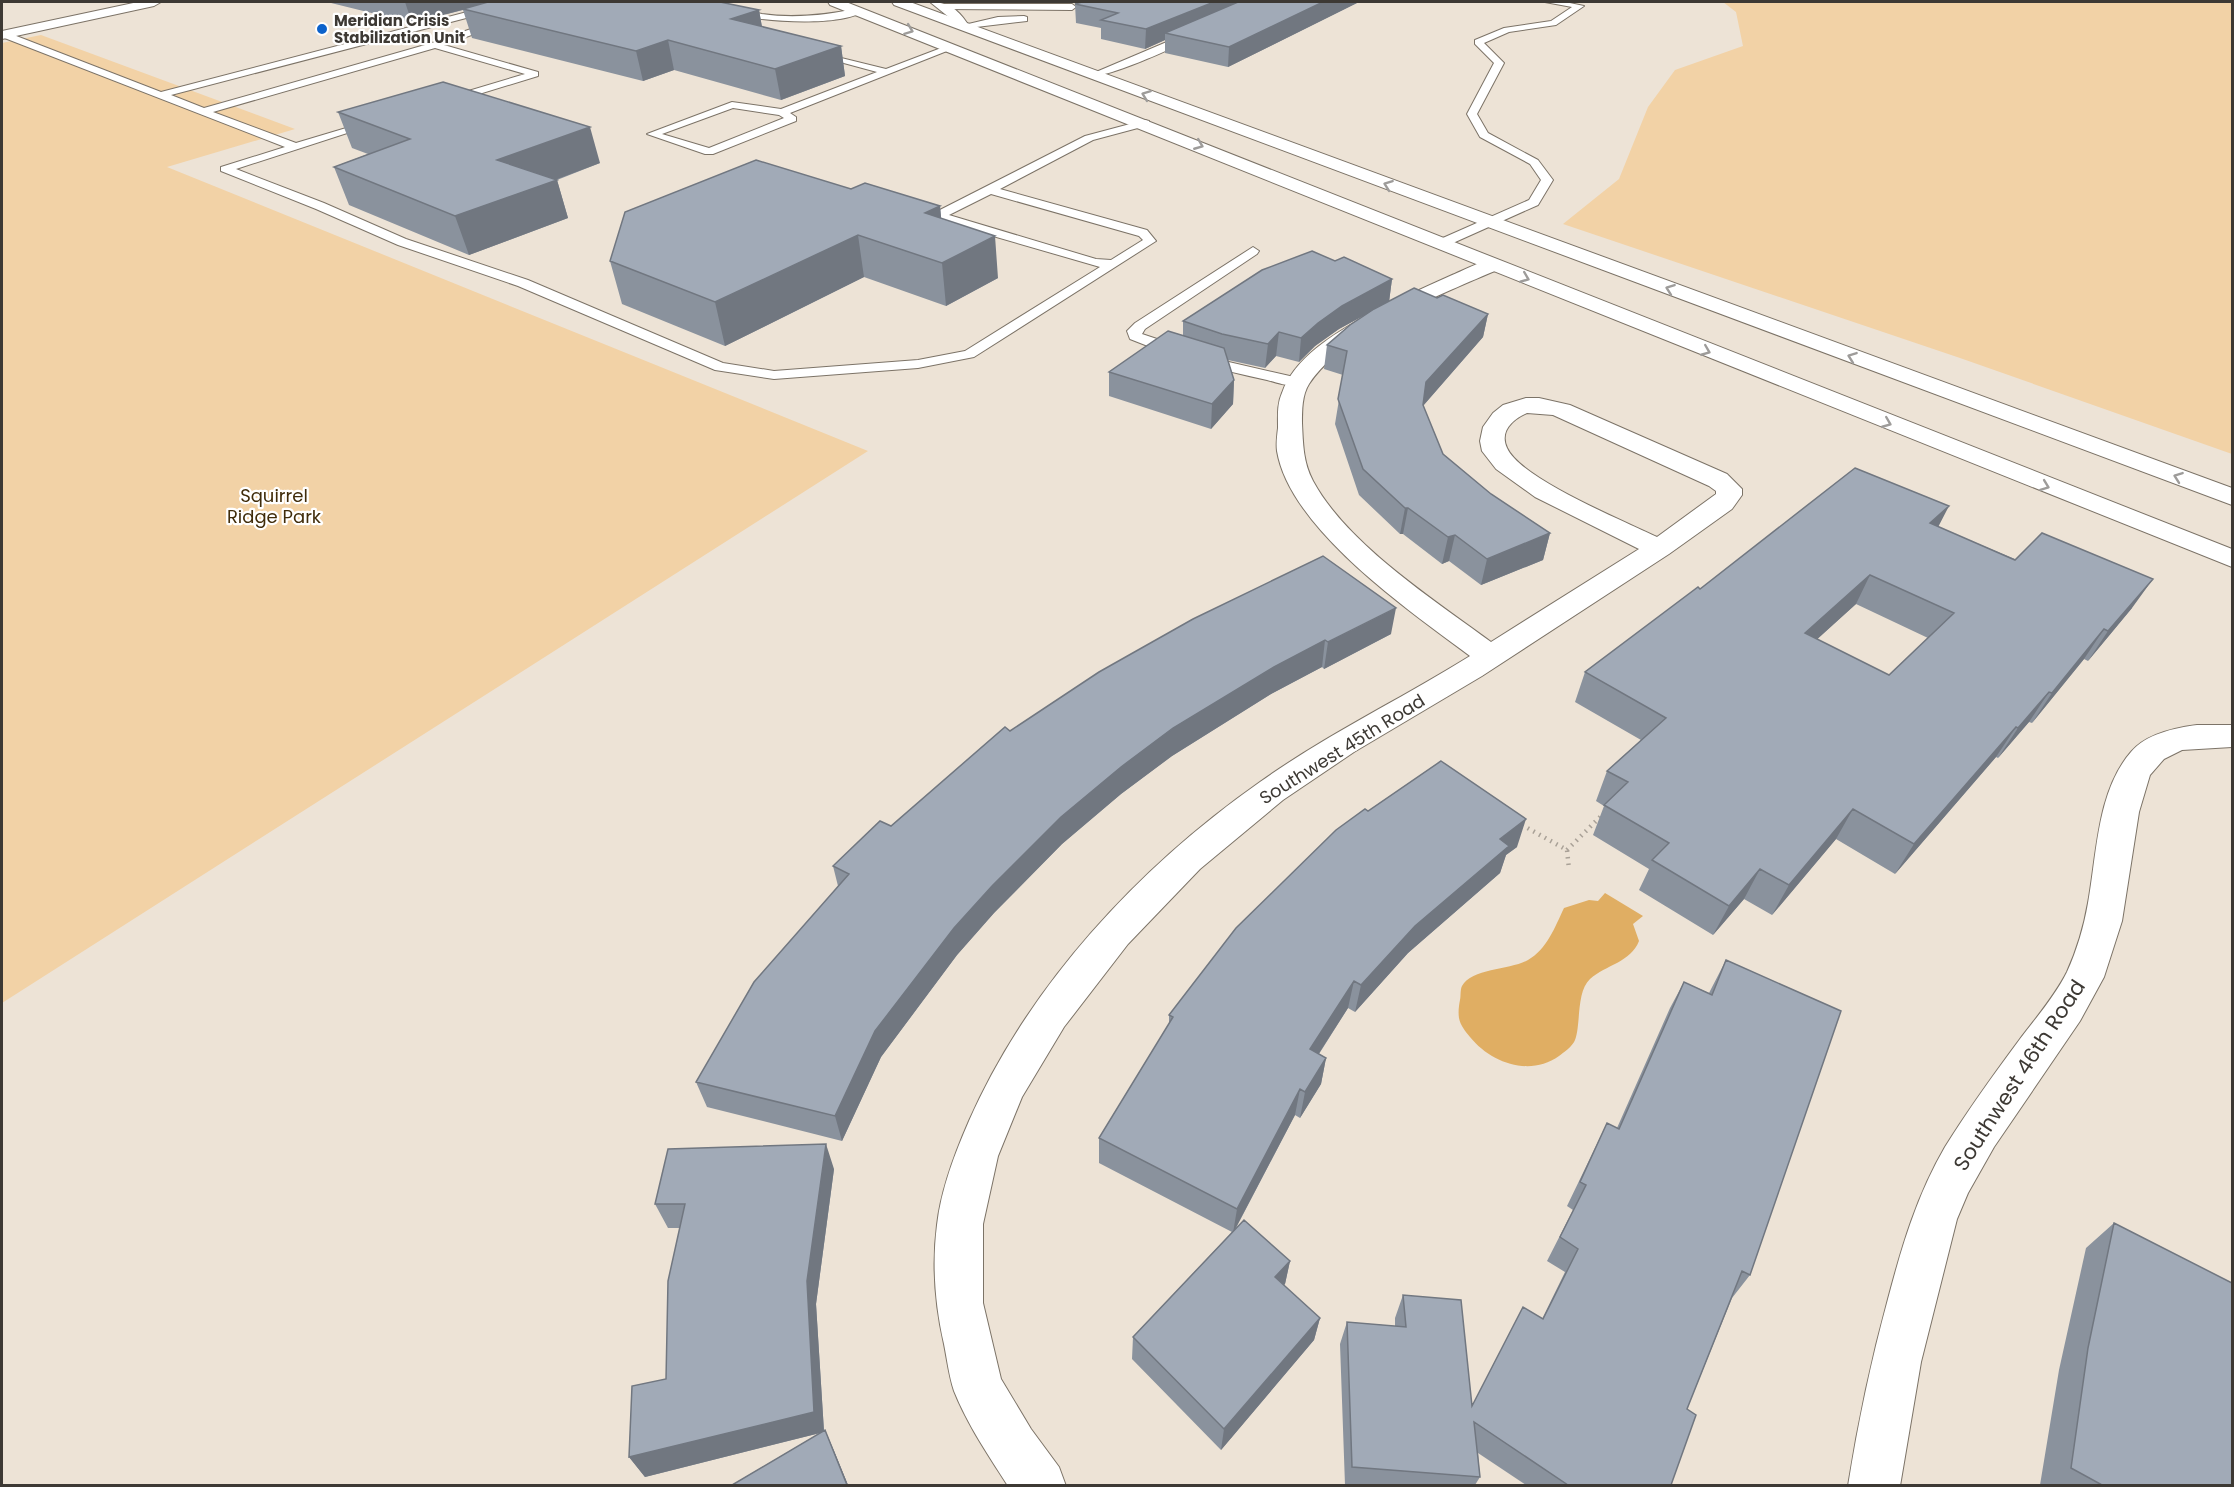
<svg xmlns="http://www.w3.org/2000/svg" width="2234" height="1487" font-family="Poppins,sans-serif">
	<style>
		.green { fill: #f2d2a6 }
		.water { fill: #e0ae63 }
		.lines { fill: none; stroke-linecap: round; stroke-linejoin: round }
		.lane-casing { stroke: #7c7367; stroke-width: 2 }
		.street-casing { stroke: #7c7367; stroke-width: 2 }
		.primary-casing { stroke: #7c7367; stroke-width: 2 }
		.highway-casing { stroke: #7c7367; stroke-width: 2 }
		.path { stroke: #a9a197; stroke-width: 4.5; stroke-dasharray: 1.5 5; stroke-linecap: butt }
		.lane { fill: #fff; fill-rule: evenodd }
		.street { fill: #fff; fill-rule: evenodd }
		.primary { fill: #fff; fill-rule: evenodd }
		.highway { fill: #fff; fill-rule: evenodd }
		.wall { fill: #8a929d; fill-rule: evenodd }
		.shaded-wall { fill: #717780 }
		.building { fill: #a1aab7; stroke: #717780; stroke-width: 1.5; fill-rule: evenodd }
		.oneway { stroke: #9e9c9a }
		.poi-dot { fill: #0c62cb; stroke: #fff; stroke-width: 2 }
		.labels { text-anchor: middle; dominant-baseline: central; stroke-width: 4.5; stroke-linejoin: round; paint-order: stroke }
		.far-poi-label { font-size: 15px; font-weight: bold; fill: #3d3934; stroke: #fff; text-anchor: start }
		.park-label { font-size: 18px; fill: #402c0a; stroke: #fff }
		.street-label { font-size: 18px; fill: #3d3934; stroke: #fff }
		.near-street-label { font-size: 21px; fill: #3d3934; stroke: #fff }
	</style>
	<rect width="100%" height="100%" fill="#ede3d6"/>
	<path class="green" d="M1723,2H2232V454L1960,358L1563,224L1619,179L1648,107L1675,70L1743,46L1736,12Z
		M41,35L295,129L167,167L868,451L2,1003V43Z"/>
	<path class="water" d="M1605,893L1643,916L1633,924L1639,941C1631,962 1606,965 1590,979C1576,992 1581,1025 1575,1040C1573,1046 1563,1053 1559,1056C1530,1077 1491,1063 1470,1037C1466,1032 1460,1025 1459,1018C1458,1012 1459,1005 1460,1000C1461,996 1460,990 1462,986C1472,968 1511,970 1528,960C1547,949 1555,927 1564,908L1589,900L1598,901Z"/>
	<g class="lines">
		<g class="lane-casing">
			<path id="lane" d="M698,2C718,0 741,10 762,14C795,19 827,15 860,8L864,11C837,30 725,21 698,2Z
				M1545,2H1565L1584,6L1556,25L1509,32L1484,43L1504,63L1477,114L1488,133L1538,160L1553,180L1538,205L1444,247H1436L1434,244L1436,241L1529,200L1541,180L1530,164L1480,137L1467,114L1494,63L1475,44V40L1504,28L1551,21L1572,7Z
				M940,4H1072L1076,7L1072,10L943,9L940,8Z
				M490,6L494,9L493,11L171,95L204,108L432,43L493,21H499V25L444,45L538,72V76L453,102H445V98L525,74L435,48L213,112L296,143L373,120L378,123L236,169L324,203L406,239L528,280L723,363L774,371L918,360L965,351L1100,267L934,219V213L1085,136L1145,120L1149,121V125L1093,140L1000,189L1147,230L1156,241L974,357L918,368L774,379L715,370L518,286L398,245L316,209L221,171V167L285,147L2,37V32H6L161,92ZM991,194L1139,236L1143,240L1111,260L1096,259L949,215Z
				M1024,16L1027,17V21L968,28L964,25L998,17Z
				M1188,33L1196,35C1183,45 1099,82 1089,75Z
				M949,45L957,47L790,113L796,117V121L713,154H705L647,134L732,102L781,109L877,72L829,59V55L886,69ZM733,108L779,115L784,118L709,148L662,134Z
				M1253,247L1259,251L1257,254L1145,329L1142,334L1220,360L1303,379L1305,382L1303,385C1292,388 1278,383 1267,380C1220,370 1174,357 1130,339L1127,331L1135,323Z"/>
		</g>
		<g class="street-casing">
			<path id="street" d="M930,2C947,2 957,8 967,23L965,26H955L950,18Z
				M1492,259L1499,261L1502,265L1499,269C1443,294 1344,331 1309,384C1302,395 1302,410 1302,423C1303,444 1303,462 1313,481C1347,544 1434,600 1491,642L1639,549L1535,497L1496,469L1482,451L1480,441L1483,427L1493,413L1503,405L1526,398H1539L1570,405L1727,474L1742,489V495L1732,509L1669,554L1482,676L1354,752L1283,800L1200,869L1128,944L1064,1027L1022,1097L998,1156L983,1224V1303L1001,1379L1031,1429L1059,1467L1066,1486H1008C989,1456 967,1424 954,1391C949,1376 947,1359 944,1344C935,1305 932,1264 937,1225C941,1189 955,1153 969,1121C1029,985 1139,867 1260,782C1326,735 1401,699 1470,656C1410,611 1290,529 1277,451C1276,444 1277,436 1278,428C1278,416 1277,404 1282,393C1294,358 1334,334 1364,317C1392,302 1421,289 1450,276C1464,270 1477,263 1492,259ZM1527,413L1553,415L1709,486L1716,491V494L1657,537C1624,521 1521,479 1507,448C1499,431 1513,419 1527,413Z
				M2197,725H2232V747L2182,750L2164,759L2150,775L2139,812L2122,921L2104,977L2080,1021L1994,1147L1968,1193L1957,1219L1921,1362L1900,1486H1848C1858,1423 1871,1361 1888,1299C1902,1246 1917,1195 1945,1147C1968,1110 1994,1074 2020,1039C2036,1018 2055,996 2067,972C2077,950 2084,926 2088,903C2097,854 2097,791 2131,752C2146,734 2174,728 2197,725Z"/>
		</g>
		<g class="primary-casing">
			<path id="primary" d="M828,2H846L2232,549V567L830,5Z
				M892,2H910L2232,488V505L894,5Z"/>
		</g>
		<g class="highway-casing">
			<path id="highway" d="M138,2H161L154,6L2,39V31Z"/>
		</g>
		<path class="path" d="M1522,825L1567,850L1569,869
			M1567,850L1602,815"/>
		<use href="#lane" class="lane"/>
		<use href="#street" class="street"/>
		<use href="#primary" class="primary"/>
		<use href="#highway" class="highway"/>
	</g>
	<path class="wall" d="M327,2H720L759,10L762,27L841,46L845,76L781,100L674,70L643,81L472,38L463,10L412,23Z
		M1082,2H1359L1228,67L1165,53V40L1145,49L1101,39V28L1076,23L1075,4Z
		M338,112L600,163L557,180L568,218L469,255L349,205L334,167L368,154L352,148Z
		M851,189L940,206L941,218L998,278L946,306L864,277L725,346L622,304L610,261Z
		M1335,261L1392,279L1389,302L1437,298L1488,314L1483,337L1423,406L1443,454L1491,494L1550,533L1543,560L1481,585L1449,561L1442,564L1403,534H1400L1359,495L1335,424L1343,375L1324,369L1327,345L1368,313L1339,329L1315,346L1299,362L1276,356L1265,368L1228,360L1234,380L1233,404L1211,429L1109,396V372L1183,336V321Z
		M1938,527L2132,608L2088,661L2084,659L2032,723L2029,722L1998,758L1996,757L1895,874L1836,839L1772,915L1744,899L1713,935L1639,890L1649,869L1593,835L1604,806L1596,801L1607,771L1641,740L1575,702L1585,672L1700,589ZM1856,604L1928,638L1889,675L1817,639Z
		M1193,619L1391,634L1324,669L1322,667L1271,694L1172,756L1121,794L1062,844L994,913L957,955L881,1057L842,1141L707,1107L696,1082L838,886L833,866L891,826L1010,731Z
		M1368,811L1517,847L1506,855L1500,873L1408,953L1355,1012L1348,1008L1319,1054L1326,1058L1321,1084L1300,1118L1295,1115L1236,1228L1290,1261L1285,1284L1283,1285L1320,1318L1314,1340L1221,1450L1132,1359L1133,1337L1232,1232L1099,1163V1138L1169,1024V1015Z
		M1726,960L1750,1275L1732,1298L1687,1409L1671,1485H1526L1478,1453L1480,1477L1475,1485H1345L1340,1344L1347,1322L1395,1326V1318L1403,1295L1472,1405L1542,1319L1565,1272L1547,1261L1573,1210L1567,1206L1607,1123L1617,1128L1670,1008L1684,982L1709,993Z
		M834,1169L816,1304L824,1431L825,1430L834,1451L848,1485H732L820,1433L645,1477L629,1457L666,1379L680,1228H668L655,1204Z
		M2114,1223L2232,1485H2040L2059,1370L2086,1248Z"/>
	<path class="shaded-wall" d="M405,2H484L485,4L412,23Z
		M1214,2H1256L1165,33V40L1145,49L1146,29Z
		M1323,2H1359L1228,67L1229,47Z
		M759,10L764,39L731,19Z
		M668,40L674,70L643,81L636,51Z
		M841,46L845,76L781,100L775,69Z
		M590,127L600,163L552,181L557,180L568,218L469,255L455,216L497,160Z
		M940,206L944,248L925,213Z
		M858,235L864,277L725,346L715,302Z
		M995,236L998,278L946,306L942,263Z
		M1392,279L1389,302L1339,329L1315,346L1299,362L1301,338L1318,323L1342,306Z
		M1488,314L1483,337L1422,407L1426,382Z
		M1279,332L1276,356L1265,368L1268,344Z
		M1234,380L1233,404L1211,429L1212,404Z
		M1949,506L1934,535L1930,523Z
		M1405,508H1408L1403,534H1400Z
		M1550,533L1543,560L1481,585L1487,559Z
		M1455,535L1449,561L1442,564L1448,537Z
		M1870,575L1856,604L1791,663L1805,633Z
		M2153,579L2132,608L2088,661L2108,631Z
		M1396,608L1391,634L1324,669L1328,642Z
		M2104,629L2084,659L2032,723L2052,693Z
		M1325,640L1322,667L1271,694L1172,756L1121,794L1062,844L994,913L957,955L881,1057L842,1141L835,1116L875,1031L954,928L992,886L1061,817L1121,767L1173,728L1274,667Z
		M2049,692L2029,722L1998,758L2018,728Z
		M2016,727L1996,757L1895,874L1914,844Z
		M1853,809L1836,839L1772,915L1789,885Z
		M1526,819L1517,847L1506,855L1500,873L1408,953L1355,1012L1361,985L1415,926L1500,839Z
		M1760,869L1744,899L1713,935L1729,906Z
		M1354,981L1348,1008L1305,1075L1310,1049Z
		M1326,1058L1321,1084L1300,1118L1305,1092Z
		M1300,1089L1295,1115L1233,1233L1237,1209Z
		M826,1144L834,1169L816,1304L824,1432L645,1477L629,1457L807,1281Z
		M1290,1261L1285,1284L1270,1301L1275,1277Z
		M1320,1318L1314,1340L1221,1450L1224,1429Z
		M825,1430L834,1451L848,1485H847Z"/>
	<path class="building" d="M488,2H720L759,10L731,19L841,46L775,69L668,40L636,51L463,9Z
		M1082,2H1214L1146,29L1101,20L1118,13L1075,4Z
		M1238,2H1323L1229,47L1165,33Z
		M443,82L590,127L497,160L557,180L455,216L334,167L410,139L338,112Z
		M756,160L851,189L865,183L940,206L925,213L995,236L942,263L858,235L715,302L610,261L625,212Z
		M1312,251L1335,261L1344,257L1392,279L1342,306L1318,323L1301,338L1279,332L1268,344L1222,334L1183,321L1262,270Z
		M1414,288L1437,298L1443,295L1488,314L1426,382L1423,405L1443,454L1491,494L1550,533L1487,559L1455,535L1448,537L1408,508H1405L1363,469L1338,399L1347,351L1327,345L1350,325L1374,309Z
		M1168,331L1224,348L1234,380L1212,404L1109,372Z
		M1855,468L1949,506L1930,523L2015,560L2042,533L2153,579L2108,631L2104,629L2052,693L2049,692L2018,728L2016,727L1914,844L1853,809L1789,885L1760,869L1729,906L1652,860L1669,843L1604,805L1628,782L1607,771L1666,718L1585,672L1698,587L1700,589ZM1870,575L1954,613L1889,675L1805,633Z
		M1323,556L1396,608L1328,642L1325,640L1274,667L1173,728L1121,767L1061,817L992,886L954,928L875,1031L835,1116L696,1082L754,982L849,874L833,866L880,821L891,826L1005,727L1010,731L1099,672L1193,619Z
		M1441,761L1526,819L1500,839L1509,846L1415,926L1361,985L1354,981L1310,1049L1326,1058L1305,1092L1300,1089L1237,1209L1099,1138L1173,1017L1169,1015L1236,928L1336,830L1365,809L1368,811Z
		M1726,960L1841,1011L1750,1275L1742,1271L1687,1409L1696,1415L1671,1485H1568L1474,1422L1480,1477L1352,1467L1347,1322L1406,1327L1403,1295L1461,1300L1472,1406L1523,1307L1543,1319L1578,1249L1560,1237L1586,1185L1580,1182L1607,1123L1619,1129L1684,982L1712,995Z
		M826,1144L807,1281L814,1412L629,1457L632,1386L666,1379L668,1281L685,1204H655L668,1149Z
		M1244,1220L1290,1261L1275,1277L1320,1318L1224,1429L1133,1337Z
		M2114,1223L2232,1283V1485H2102L2071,1468L2088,1348Z
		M825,1430L847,1485H732Z"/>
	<defs><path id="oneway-chevron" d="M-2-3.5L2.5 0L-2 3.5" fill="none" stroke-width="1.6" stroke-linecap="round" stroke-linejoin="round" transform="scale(1.5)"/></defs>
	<g class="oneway">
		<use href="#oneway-chevron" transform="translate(909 30) rotate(21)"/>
		<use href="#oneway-chevron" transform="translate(1146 95) rotate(-159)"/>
		<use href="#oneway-chevron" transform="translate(1199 145) rotate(22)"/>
		<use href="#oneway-chevron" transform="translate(1388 185) rotate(-160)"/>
		<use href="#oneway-chevron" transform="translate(1525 278) rotate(22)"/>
		<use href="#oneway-chevron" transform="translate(1670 289) rotate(-160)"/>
		<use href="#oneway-chevron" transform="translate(1706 351) rotate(22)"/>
		<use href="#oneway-chevron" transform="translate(1852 357) rotate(-160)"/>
		<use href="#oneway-chevron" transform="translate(1887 423) rotate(22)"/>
		<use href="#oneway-chevron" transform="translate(2178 477) rotate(-160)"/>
		<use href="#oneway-chevron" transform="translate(2045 486) rotate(21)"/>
	</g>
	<circle class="poi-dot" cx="322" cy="29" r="6"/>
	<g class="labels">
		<g class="far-poi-label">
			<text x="334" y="20">Meridian Crisis<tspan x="334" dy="17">Stabilization Unit</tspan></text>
		</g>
		<g class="park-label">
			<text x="274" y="495">Squirrel<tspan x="274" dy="21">Ridge Park</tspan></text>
		</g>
		<g class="street-label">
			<text transform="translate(1342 749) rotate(-32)">Southwest 45th Road</text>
		</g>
		<g class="near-street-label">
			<text transform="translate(2019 1075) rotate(-57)">Southwest 46th Road</text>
		</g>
	</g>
	<rect width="2234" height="1487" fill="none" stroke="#3d3934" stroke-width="6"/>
</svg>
